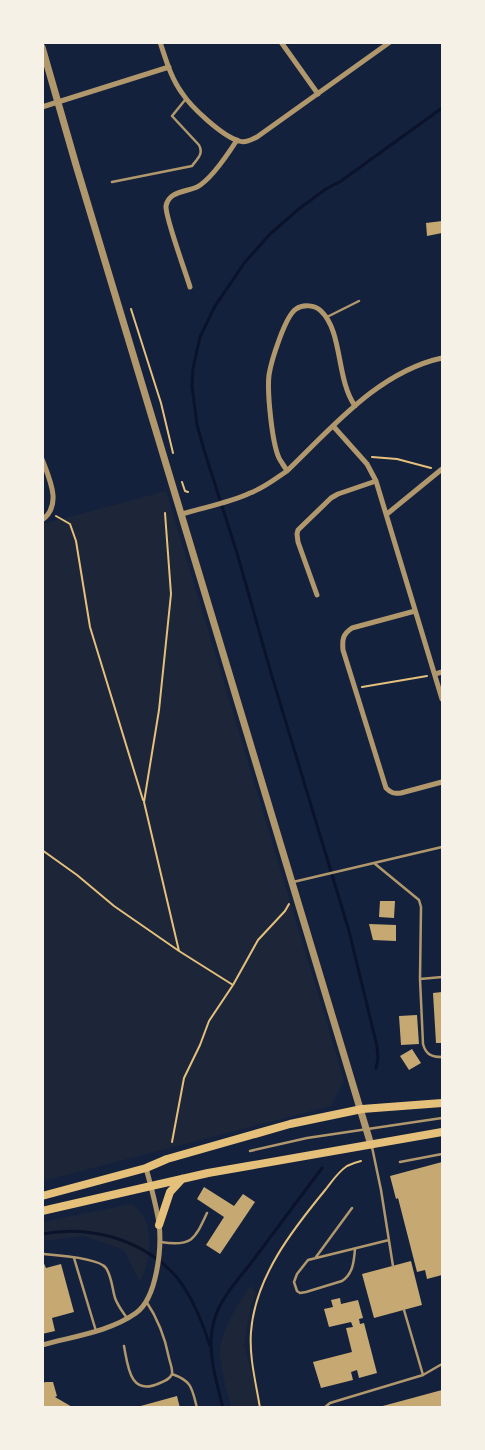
<svg xmlns="http://www.w3.org/2000/svg" width="485" height="1450" font-family="'Open Sans',sans-serif">
	<style>
		.green { fill: #1d2539 }
		.lines { fill: none; stroke-linecap: round; stroke-linejoin: round }
		.stream { stroke: #0b132b; stroke-width: 3 }
		.building { fill: #c6a872 }
		.path { stroke: #e5c07b; stroke-width: 2 }
		.service { stroke: #b1986c; stroke-width: 2.5 }
		.minor { stroke: #b1986c; stroke-width: 5 }
		.tertiary { stroke: #b1986c; stroke-width: 7 }
		.secondary { stroke: #e5c07b; stroke-width: 8 }
	</style>
	<rect width="100%" height="100%" fill="#14213d"/>
	<path class="green" d="M166,491L344,1080L331,1106L43,1181V524Z
		M132,1204C136,1208 143,1213 145,1219C153,1239 149,1264 140,1282L124,1250L85,1236L43,1241V1222Z
		M251,1285L256,1293L251,1306L244,1344L261,1407H231C228,1394 220,1367 220,1354C220,1330 238,1305 251,1285Z"/>
	<g class="lines">
		<path class="stream" d="M376,1068L378,1059L377,1046L349,931L271,673L237,553L205,453L197,425L192,386L193,368L200,337L215,306L245,262L270,234L300,208L326,189L341,181L442,108
			M42,1234C88,1225 137,1238 171,1271C190,1290 202,1321 210,1346
			M223,1408C216,1380 206,1349 214,1321C219,1300 237,1281 251,1263C274,1232 298,1200 322,1168"/>
	</g>
	<path class="building" d="M442,221V233L427,236L426,223Z
		M380,901H395L394,918L379,917Z
		M369,924L396,925V941L373,940Z
		M442,992V1043H436L433,993Z
		M417,1015L419,1044L401,1045L399,1016Z
		M412,1049L421,1063L409,1070L400,1056Z
		M442,1162V1275L427,1279L425,1270L417,1272L398,1198L396,1199L390,1176Z
		M204,1187L234,1206L243,1194L255,1202L220,1254L206,1245L224,1217L197,1199Z
		M42,1259L46,1268L61,1264L74,1312L52,1318L55,1331L42,1334Z
		M411,1261L422,1305L374,1318L362,1274Z
		M340,1298L341,1304L358,1300L363,1318L359,1319L360,1324L364,1323L377,1373L359,1378L357,1370L351,1372L353,1380L321,1388L313,1362L352,1352L346,1328L353,1327L351,1322L329,1327L324,1309L333,1307L331,1300Z
		M46,1382H53L57,1396L55,1397L74,1408H42V1383Z
		M442,1390V1408H379V1407Z
		M177,1396L180,1408H137V1407Z"/>
	<g class="lines">
		<path class="path" d="M131,309L161,403L173,453
			M372,457L397,459L431,468
			M182,482L185,491L188,492
			M165,513L171,594L159,710L144,802L179,951L233,985
			M56,516L70,524L76,541L90,627L143,800
			M362,687L427,676
			M42,850L77,875L114,906L179,951
			M172,1142L184,1078L200,1045L209,1021L233,985L258,940L285,911L289,904
			M260,1408C256,1383 249,1357 251,1332C255,1277 293,1229 326,1189C333,1180 338,1172 347,1166C351,1164 357,1162 361,1161"/>
		<path class="service" d="M112,182L192,166C197,159 204,154 199,145L172,116L185,100
			M327,317L359,301
			M374,863L419,900L421,907L420,979L423,1044C426,1055 432,1057 442,1057
			M293,882L442,847
			M420,979L442,977
			M372,1147L381,1190L393,1266
			M250,1151L307,1138L442,1118
			M400,1162L442,1154
			M161,1242C192,1247 195,1239 207,1213
			M355,1249C354,1261 353,1274 342,1281L306,1292L300,1293L297,1291L294,1282L297,1274L308,1260L389,1240
			M42,1254C55,1255 99,1258 106,1268C112,1277 112,1288 115,1298C118,1306 122,1311 127,1318
			M316,1257L352,1208
			M74,1258L96,1331
			M404,1310L423,1375
			M124,1346C128,1367 130,1397 160,1383C165,1381 170,1379 172,1374C173,1369 170,1363 169,1358C165,1337 158,1319 146,1301
			M172,1374C192,1381 192,1388 197,1408
			M324,1408L330,1403L423,1375L442,1364"/>
		<path class="minor" d="M160,42C166,60 171,78 182,93C191,107 222,136 239,141C245,143 251,140 257,137L390,42
			M281,42L318,94
			M42,107L169,67
			M190,287C186,273 165,217 166,206C169,191 186,192 197,187C211,180 228,154 237,140
			M334,427L367,464L376,481L442,699
			M42,459C49,478 63,505 42,520
			M287,471C285,467 281,462 279,458C272,443 267,392 269,375C271,362 285,316 296,309C303,304 315,305 321,311C343,332 336,379 355,406
			M182,514C205,507 229,503 250,493C264,488 275,479 287,471C333,427 378,372 442,358
			M387,514L442,469
			M317,595L298,542L297,534L298,530L331,498L338,494L376,481
			M415,611L352,628C343,634 342,639 343,650L386,788C391,793 394,794 401,793L442,782
			M435,674L442,672
			M42,1345C74,1336 109,1332 136,1313C157,1298 162,1248 159,1223C156,1205 151,1186 146,1168"/>
		<path class="tertiary" d="M42,47L76,165L371,1145"/>
		<path class="secondary" d="M42,1196L146,1168L167,1159L290,1124L362,1109L442,1103
			M42,1211L208,1173L442,1132
			M159,1225L170,1192L182,1179"/>
	</g>
	<rect width="485" height="1450" fill="none" stroke="#f6f1e7" stroke-width="88"/>
</svg>
